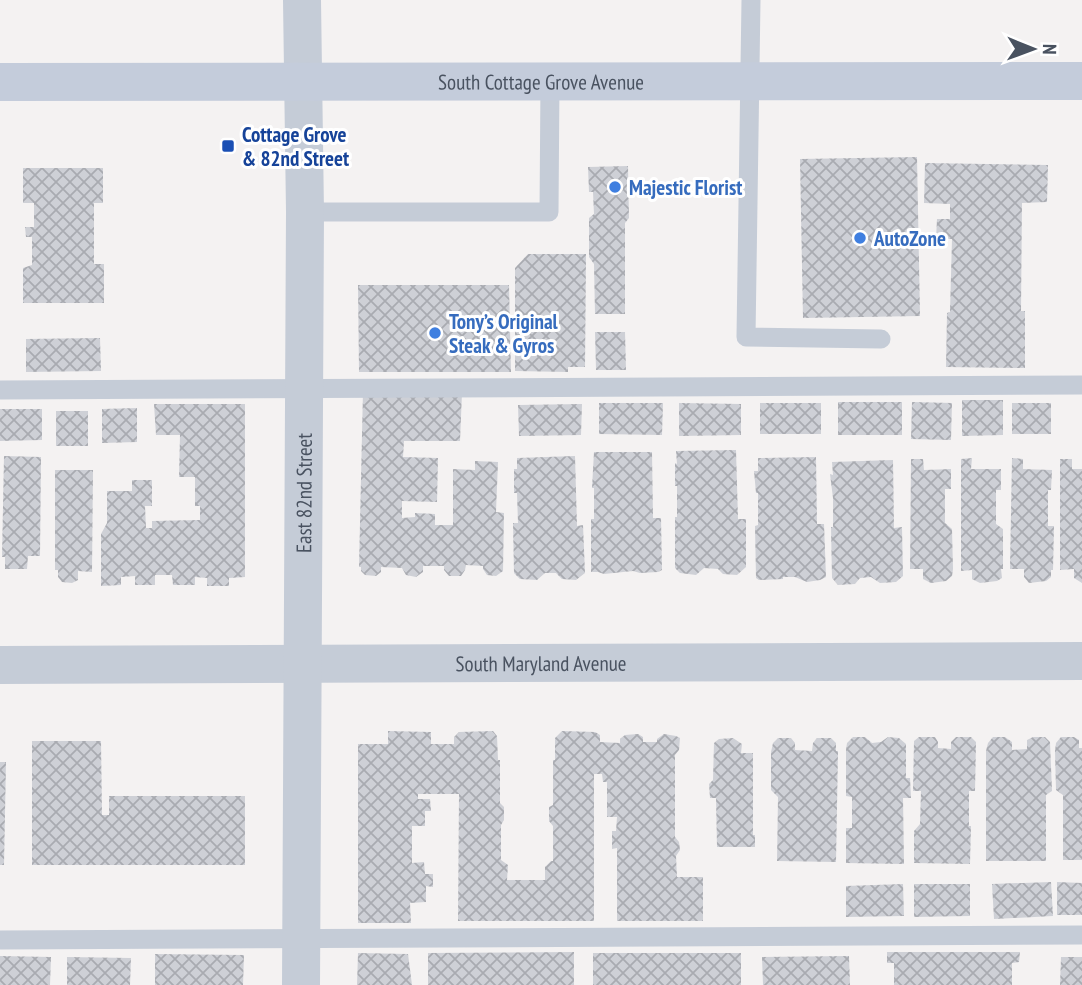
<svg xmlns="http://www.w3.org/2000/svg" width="1082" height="985" font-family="'PT Sans Narrow',sans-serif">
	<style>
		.building { fill: url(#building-cross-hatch) }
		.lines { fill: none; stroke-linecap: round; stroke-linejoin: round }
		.lane { stroke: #c5ccd7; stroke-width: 19 }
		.street { stroke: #c5ccd7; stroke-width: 38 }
		.secondary { stroke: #c4ccdb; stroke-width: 38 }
		.transit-dot { fill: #1a4fb4; stroke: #fff; stroke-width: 2.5 }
		.shop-dot { fill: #3f7fe0; stroke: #fff; stroke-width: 2.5 }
		.labels { text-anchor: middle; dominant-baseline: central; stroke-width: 6; stroke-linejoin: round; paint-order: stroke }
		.street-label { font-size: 21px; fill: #495260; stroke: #fff }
		.transit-label { font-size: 21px; font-weight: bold; fill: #164399; stroke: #fff; text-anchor: start }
		.shop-label { font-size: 21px; font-weight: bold; fill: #366cbe; stroke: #fff; text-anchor: start }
	</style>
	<defs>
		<pattern id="building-cross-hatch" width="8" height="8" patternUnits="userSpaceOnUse" patternTransform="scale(1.75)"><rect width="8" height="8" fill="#ced0d6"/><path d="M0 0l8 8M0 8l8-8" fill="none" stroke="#a9abb1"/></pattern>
	</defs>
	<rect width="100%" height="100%" fill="#f4f2f2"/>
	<path class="building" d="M917,157L920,316L803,318L800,159Z
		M925,163L1048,165L1047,202L1022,203L1021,311H1025V368L946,367L947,313L950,312L952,239H936L937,219H950V204L924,203Z
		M628,166L629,218L625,223V314H595L594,264L589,257V218L594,214L593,192H589L588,167Z
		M23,168H103V203H94V264H104V303H23V268L32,265V237H26L25,227H34V203H23Z
		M528,254H586L585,367H568V372L515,371V268Z
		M358,285H509L511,372H359Z
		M595,332H625L626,370H596Z
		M100,338L101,371L26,372V339Z
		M363,391L462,393L460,441H404L403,457L438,458L437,502L402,501V518L415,517V513L435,514V525H453V469L475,470V461L498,462L496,512L504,513L503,571L496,576L487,575L483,569V566L466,565L465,570L461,576H449L444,570V566H423V572L416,577L406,575L402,568L381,567V572L376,576L365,575L361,571V567H359Z
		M962,400H1003V435L962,436Z
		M838,402H902V435H838Z
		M912,402L952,403L951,440L911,439Z
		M599,403H663L662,435L599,434Z
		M679,403L741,404V435L679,436Z
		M760,403H821V434H760Z
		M1012,403H1051V434H1012Z
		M154,404H245V577L229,578V586H207V578L195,577V585H173L172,575H155V585H135V576L121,577V585L101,586V534L107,523V491H132V480H152V506H145L146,528H152V521L200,520V506H195V477H179L180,435H156Z
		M582,404L581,435L519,436L518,405Z
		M137,408V442L102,443V409Z
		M0,409H42V440L0,441Z
		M56,411H88V446H56Z
		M736,450L738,519H746V567L737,575L723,574L718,569L704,568L696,575L680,573L675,568V517H677V486H675V463L677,464L676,451Z
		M594,452H652L653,518H661L662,570L658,572L640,573L633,571L604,574L598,572H591V519H594V488H592Z
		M4,456L41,457L40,556H28L27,569H5V557H2Z
		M575,456L577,526L583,525L585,573L576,580L562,579L556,573H545L537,580L520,579L514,573L513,523H518L517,493H514V469H517V458Z
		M816,457L817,524H824L826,577L820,580L807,582L795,577H783V579L759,580L756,578L755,526L758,525V493H756L754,471H758V458Z
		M972,458L971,469H1001V490H996V524L1003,529V569H1001L1002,578L997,581L980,583L972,579V570L961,571V459Z
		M1012,458L1023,459V469L1052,470L1051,490H1048V526H1054L1053,570H1051V577L1046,581L1029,583L1024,577V569H1010Z
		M911,459H923L924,470L951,469V489H945V523L952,529L953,569L952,576L946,581L931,583L923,579V569H910Z
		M1060,459H1072V469H1082V583L1074,578V569L1060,570Z
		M893,460L894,528L902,527L903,576L896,582L880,583L871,577L860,578L855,584L838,585L832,578L831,527H833V498L830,474L833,475L832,462Z
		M55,470H93L92,572L78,571V580L72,583L62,582L58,577V570H55Z
		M388,731L431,732V744H454V737L459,732L493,731L497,736L498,760H500V803L504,807V820L501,825V860L508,865L507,880H545V867L551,861H553V826L549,821V807L553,805V760H555V738L562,731L595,732L600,735V742L620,743V739L625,735L638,734L643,737V742H657V739L664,734L676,736L680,738L679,750L675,755V837L679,842L680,850L676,856L677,877H703V921H617V848L612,849V831H616L617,817H607V782H603L602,774H594V921H458L459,794H418V799H430L431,811H425V826H412V863L424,862L425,874H433V887L426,886V902L410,903L411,923H358V744H388Z
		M853,737H865L872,743L881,742L888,737L899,738L906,744V778H910L911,798H903L904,864L846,863V828H852V797L846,796V750L847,743Z
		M919,737H935L938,742V748L951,749V742L956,737H971L976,742L975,791H969V826H971L970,864L914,863V831L920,824L921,791H913L914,741Z
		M993,737H1005L1012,742V750L1027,749V740L1033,737H1045L1050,742L1052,791L1046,795V861H986V751L988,743Z
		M1061,737H1074L1079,740V748H1082V860H1063V795L1056,790L1055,751L1056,743Z
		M733,738L742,744L741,753H753V835H755V847H717L716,798H710L709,784L713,780L714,743L719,739Z
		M778,738H791L795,743V750L812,751L813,743L817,738H831L836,743V751H838L836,862L777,861L778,797L771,790V752L773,743Z
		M32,741H101L102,815H109V796H245V865H32Z
		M0,762H6L4,865H0Z
		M1051,882L1053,916L994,919L992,884Z
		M1057,882L1082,883V915H1057Z
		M903,884L904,916L846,917V886Z
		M914,884H970V916L914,917Z
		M574,952V985H428V953Z
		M887,952H1020L1019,962L1012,963V985H894V963H887Z
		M358,953L408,954L412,985H357Z
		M593,953H741V985H593Z
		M155,954L244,955L243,985H155Z
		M0,956L51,957L50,985H0Z
		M849,956L850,985H763L762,957Z
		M67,957L131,958L130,985H67Z
		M1061,957H1082V985H1060Z"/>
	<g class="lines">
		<path class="lane" d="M751,0L746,337L881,339
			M305,212H549L550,81
			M0,390L1082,385
			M0,940L1082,935"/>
		<g class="street">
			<path id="s1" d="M0,665L1082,661"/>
			<path id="s2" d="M301,985L305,212L302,0"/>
		</g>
		<path class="secondary" id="s3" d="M0,82L1082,81"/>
	</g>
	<rect class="transit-dot" x="221" y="139" width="14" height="14" rx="3.5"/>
	<g class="shop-dot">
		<circle cx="615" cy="187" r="7"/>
		<circle cx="860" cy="238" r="7"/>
		<circle cx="435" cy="333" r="7"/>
	</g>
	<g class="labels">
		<g class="street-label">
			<text stroke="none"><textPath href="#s3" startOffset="541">South Cottage Grove Avenue</textPath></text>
			<text stroke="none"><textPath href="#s2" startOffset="492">East 82nd Street</textPath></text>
			<text stroke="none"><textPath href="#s1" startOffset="541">South Maryland Avenue</textPath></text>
		</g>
		<g class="transit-label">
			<text x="242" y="134">Cottage Grove<tspan x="242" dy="24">&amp; 82nd Street</tspan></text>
		</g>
		<g class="shop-label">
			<text x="629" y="187">Majestic Florist</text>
			<text x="874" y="238">AutoZone</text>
			<text x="449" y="321">Tony’s Original<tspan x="449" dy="24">Steak &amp; Gyros</tspan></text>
		</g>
	</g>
	<g transform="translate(1033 49) rotate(91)" stroke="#ffffff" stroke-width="5" paint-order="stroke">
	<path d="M0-5L12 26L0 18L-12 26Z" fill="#495260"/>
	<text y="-10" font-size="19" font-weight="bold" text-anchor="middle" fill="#495260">N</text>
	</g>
</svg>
